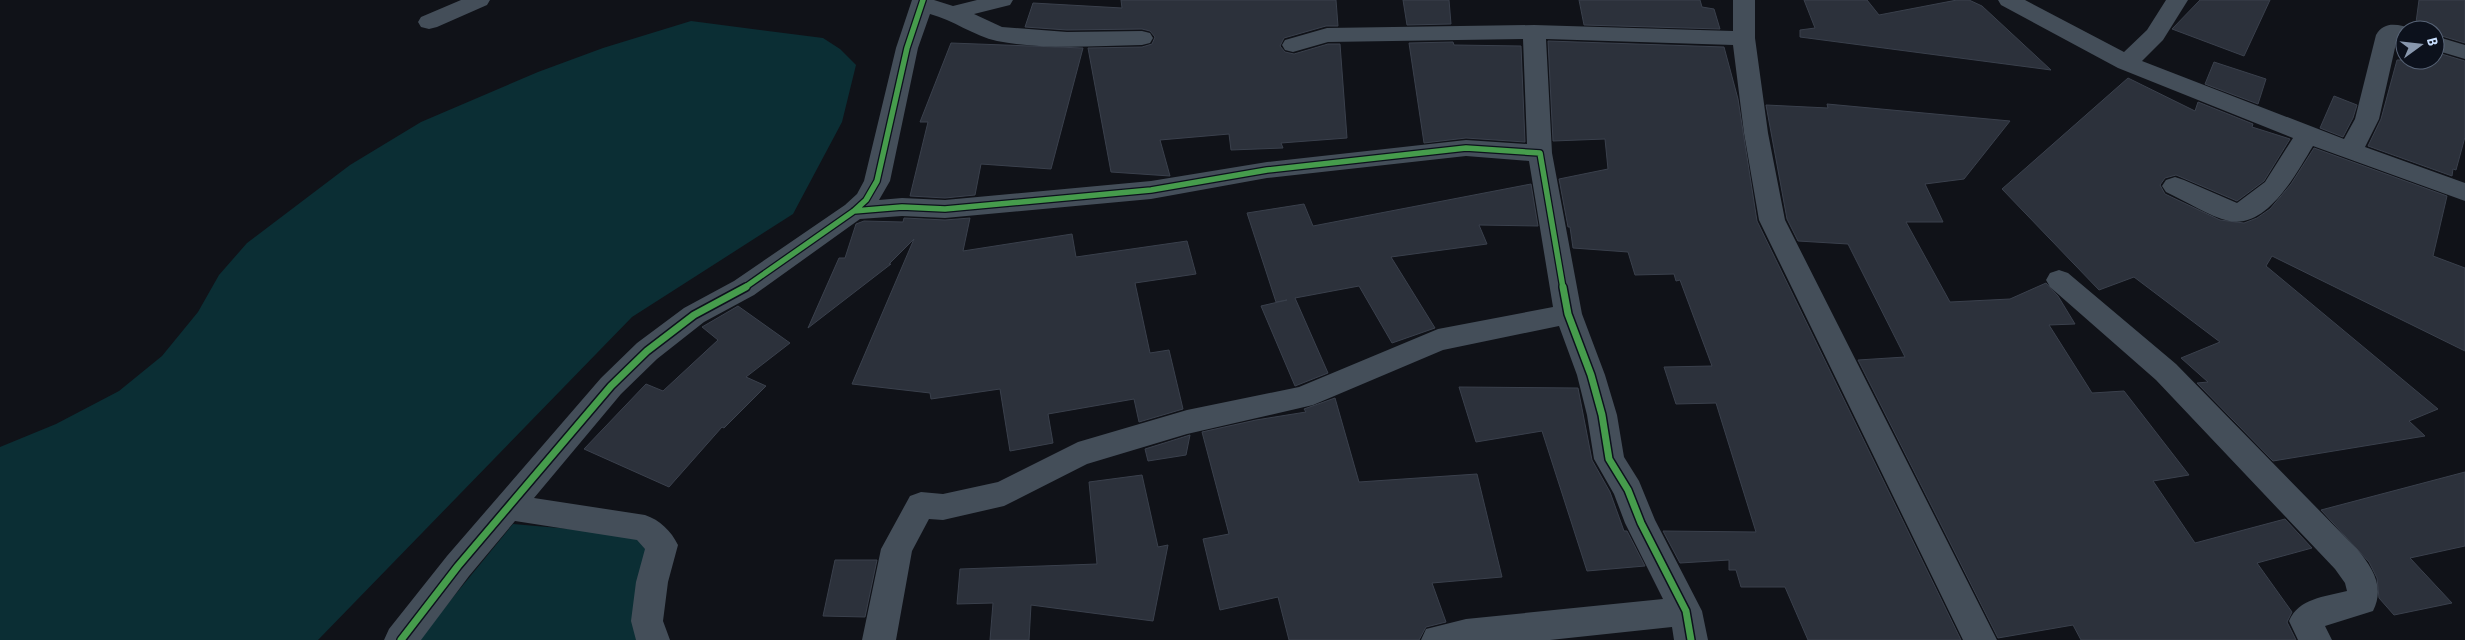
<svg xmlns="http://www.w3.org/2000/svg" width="2465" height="640" font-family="'Roboto Condensed',sans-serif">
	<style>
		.water { fill: #0b2e34 }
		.building { fill: #2c313b; stroke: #3a404c }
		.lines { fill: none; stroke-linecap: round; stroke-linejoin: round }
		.minor { fill: #444e59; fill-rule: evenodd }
		.cycleway-far1-casing { stroke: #0c111c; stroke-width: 8 }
		.cycleway-casing { stroke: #0c111c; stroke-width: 10 }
		.cycleway-far1 { stroke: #469c4c; stroke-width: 5.5 }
		.cycleway { stroke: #469c4c; stroke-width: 7 }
	</style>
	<rect width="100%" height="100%" fill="#101218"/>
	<path class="water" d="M691,21L823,38L840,49L856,65L842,122L793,214L632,317L318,640H0V447L56,424L119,391L162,356L198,312L219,275L247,243L350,165L421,122L538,72L603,48Z
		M513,524L628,534L648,545L643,640H418Z"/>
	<path class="building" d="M1121,0H1336L1338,26H1326L1284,38L1280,46L1285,52L1294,54L1328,44H1340L1347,138L1281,143L1283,148L1231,150L1229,134L1160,140L1170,176L1111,172L1088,48L1142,47L1152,44L1155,37L1150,31L1142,29L1067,30L1025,27L1033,3L1122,8Z
		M1403,0H1449L1451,24L1407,25Z
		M1579,0H1700L1702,7L1714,9L1720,29L1584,25Z
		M1804,0H1867L1879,15L1957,0H1969L1982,6L2051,70L1800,37V30L1815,28Z
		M2200,0H2270L2244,56L2172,29Z
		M2419,0H2465V43L2435,34V30H2415Z
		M1548,41L1724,47L1738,99L1757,221L1961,640H1808L1785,587H1741L1736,570H1729V560L1680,563L1663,531L1756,532L1716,403L1676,404L1664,367L1712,366L1680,280L1676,281L1674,274L1635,275L1628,252L1573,248L1570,227H1568L1559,179L1608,169L1605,139L1553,141Z
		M1453,42L1454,45L1521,46L1525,142L1466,138L1424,143L1409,43Z
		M951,43L1083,48L1051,169L981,164L975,195L945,198L910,196L928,122H920Z
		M2435,52L2465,61V137L2456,170L2453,169L2452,176L2368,146L2381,119L2397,60H2435Z
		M2214,62L2266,79L2258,104L2205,84Z
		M2128,78L2195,111L2198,102L2253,124L2252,127L2290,139L2264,181L2237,201L2176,175L2165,178L2160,185L2165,194L2220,220L2244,223L2257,218L2270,209L2291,184L2314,148L2447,196L2433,256L2465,268V351L2272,256L2266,266L2438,409L2409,421L2425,436L2273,461L2197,383L2208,382L2181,358L2220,342L2134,277L2099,290L2002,189Z
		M2334,96L2357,105L2353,118L2343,137L2320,128Z
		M1827,104L2010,121L1964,179L1925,184L1943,222H1906L1950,302L2010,299L2046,283L2058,296L2075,324L2049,325L2092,393L2124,391L2189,475L2153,481L2195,543L2285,519L2312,548L2257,563L2292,612L2287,622L2296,640H2081L2073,625L1998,638L1858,360L1905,357L1848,244L1798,241L1787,219L1766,105L1828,108Z
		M1531,184L1538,226L1479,225L1487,244L1391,257L1435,328L1392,343L1359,286L1295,298L1328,373L1295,386L1261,306L1287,300L1276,302L1247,213L1304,204L1313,226Z
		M904,218L945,220L970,218L963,251L1072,234L1076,257L1187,241L1196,274L1135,283L1150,353L1169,350L1183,409L1139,422L1134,399L1048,414L1053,443L1010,451L1000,389L931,399L930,393L852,384L914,239L889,264H891L808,328L839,258H845L856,224L864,221L903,222Z
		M738,306L790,343L746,377L766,386L724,428L722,427L669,487L584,449L646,384L663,391L718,340L702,327Z
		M1459,387L1578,388L1592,460L1610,492L1624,531H1627L1645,566L1587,571L1542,431L1476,442Z
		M1335,398L1359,482L1477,474L1502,577L1432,583L1446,622L1426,627L1419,640H1289L1278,597L1220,610L1203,539L1229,534L1202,432L1256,420L1306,412L1304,409Z
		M1190,435L1186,455L1148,461L1145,449Z
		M2465,472V546L2410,558L2452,603L2394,615L2379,598L2377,578L2369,562L2321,510Z
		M1142,475L1158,547L1168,545L1153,621L1031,605L1029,640H990L993,603L957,604L960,569L1097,564L1089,482Z
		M835,560H877L865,617L823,616Z"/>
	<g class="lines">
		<path class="minor" d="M461,0H490L487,5L437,27L429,29L421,27L418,22L421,17Z
			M912,0H934L953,6L977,0H1013L1010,5L974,14L1002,27L1067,32L1142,31L1150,33L1153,38L1150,43L1142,45C1095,46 1043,50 997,41C974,36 953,20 930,14L918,48L890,181L879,200L902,198L945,200L1151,181L1267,162L1466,140L1527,144L1523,39L1328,42L1293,52L1285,50L1282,45L1285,40L1327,28L1534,25L1733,31V0H1755V38L1768,133L1785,220L1997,640H1963L1759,220L1744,133L1733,45L1546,39L1552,153L1582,314L1605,375L1617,415L1624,457L1639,481L1655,520L1702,611L1708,640H1674L1672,627L1550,640H1421L1426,629L1466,619L1663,599L1625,523L1614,494L1594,459L1587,415L1577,375L1559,326L1443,350L1313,405L1187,434L1087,464L1004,506L943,520L929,519L912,551L896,640H862L881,549L910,496L921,492L943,494L998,482L1078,442L1187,410L1299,387L1438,329L1553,307L1529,161L1466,156L1267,178L1151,199L945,218L902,216L860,219L754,295L704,322L657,359L621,394L534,498L645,515C660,520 671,531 678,545L668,582L663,621L670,640H636L631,621L636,582L645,549L637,540L515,521L469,576L421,640H384L389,629L447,556L601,378L637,343L684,308L734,281L845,205L857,194L864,181L896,48Z
			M1998,0H2025L2124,52L2147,30L2166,0H2188L2163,40L2142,61L2344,139L2355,119L2376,35C2385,20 2399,25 2413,29L2405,30V41L2397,39L2379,119L2365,147L2465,183V201L2313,146C2297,172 2268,229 2229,221C2208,216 2186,201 2166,192L2162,186L2166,180L2175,177L2184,180L2237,203L2265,182L2293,138L2118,68L2001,5Z
			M2435,36L2465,45V59L2435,50Z
			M2059,270L2068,273L2176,364L2357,549C2373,568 2385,587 2373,611L2325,626L2332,640H2298L2289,621C2299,598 2324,597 2347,591L2345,583L2335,569L2156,380L2050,287L2046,280L2050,273Z"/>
		<g class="cycleway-far1-casing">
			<path id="cycleway-far1" d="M854,211L902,207L945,209L1151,190L1267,170L1466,148L1540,153L1563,288
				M744,288L854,211L866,200L877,181L907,48L923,0"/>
		</g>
		<g class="cycleway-casing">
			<path id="cycleway" d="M1563,287L1568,314L1591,375L1602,415L1609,459L1628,490L1641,523L1686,611L1691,640
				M401,640L458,566L611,386L647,351L694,315L746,287"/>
		</g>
		<use href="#cycleway-far1" class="cycleway-far1"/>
		<use href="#cycleway" class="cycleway"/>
	</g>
	<g transform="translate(2420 45) rotate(75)"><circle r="24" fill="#0c111c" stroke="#576376"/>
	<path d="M0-4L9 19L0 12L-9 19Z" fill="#8897ad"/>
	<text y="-8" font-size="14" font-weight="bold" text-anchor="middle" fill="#c8defd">B</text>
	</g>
</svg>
